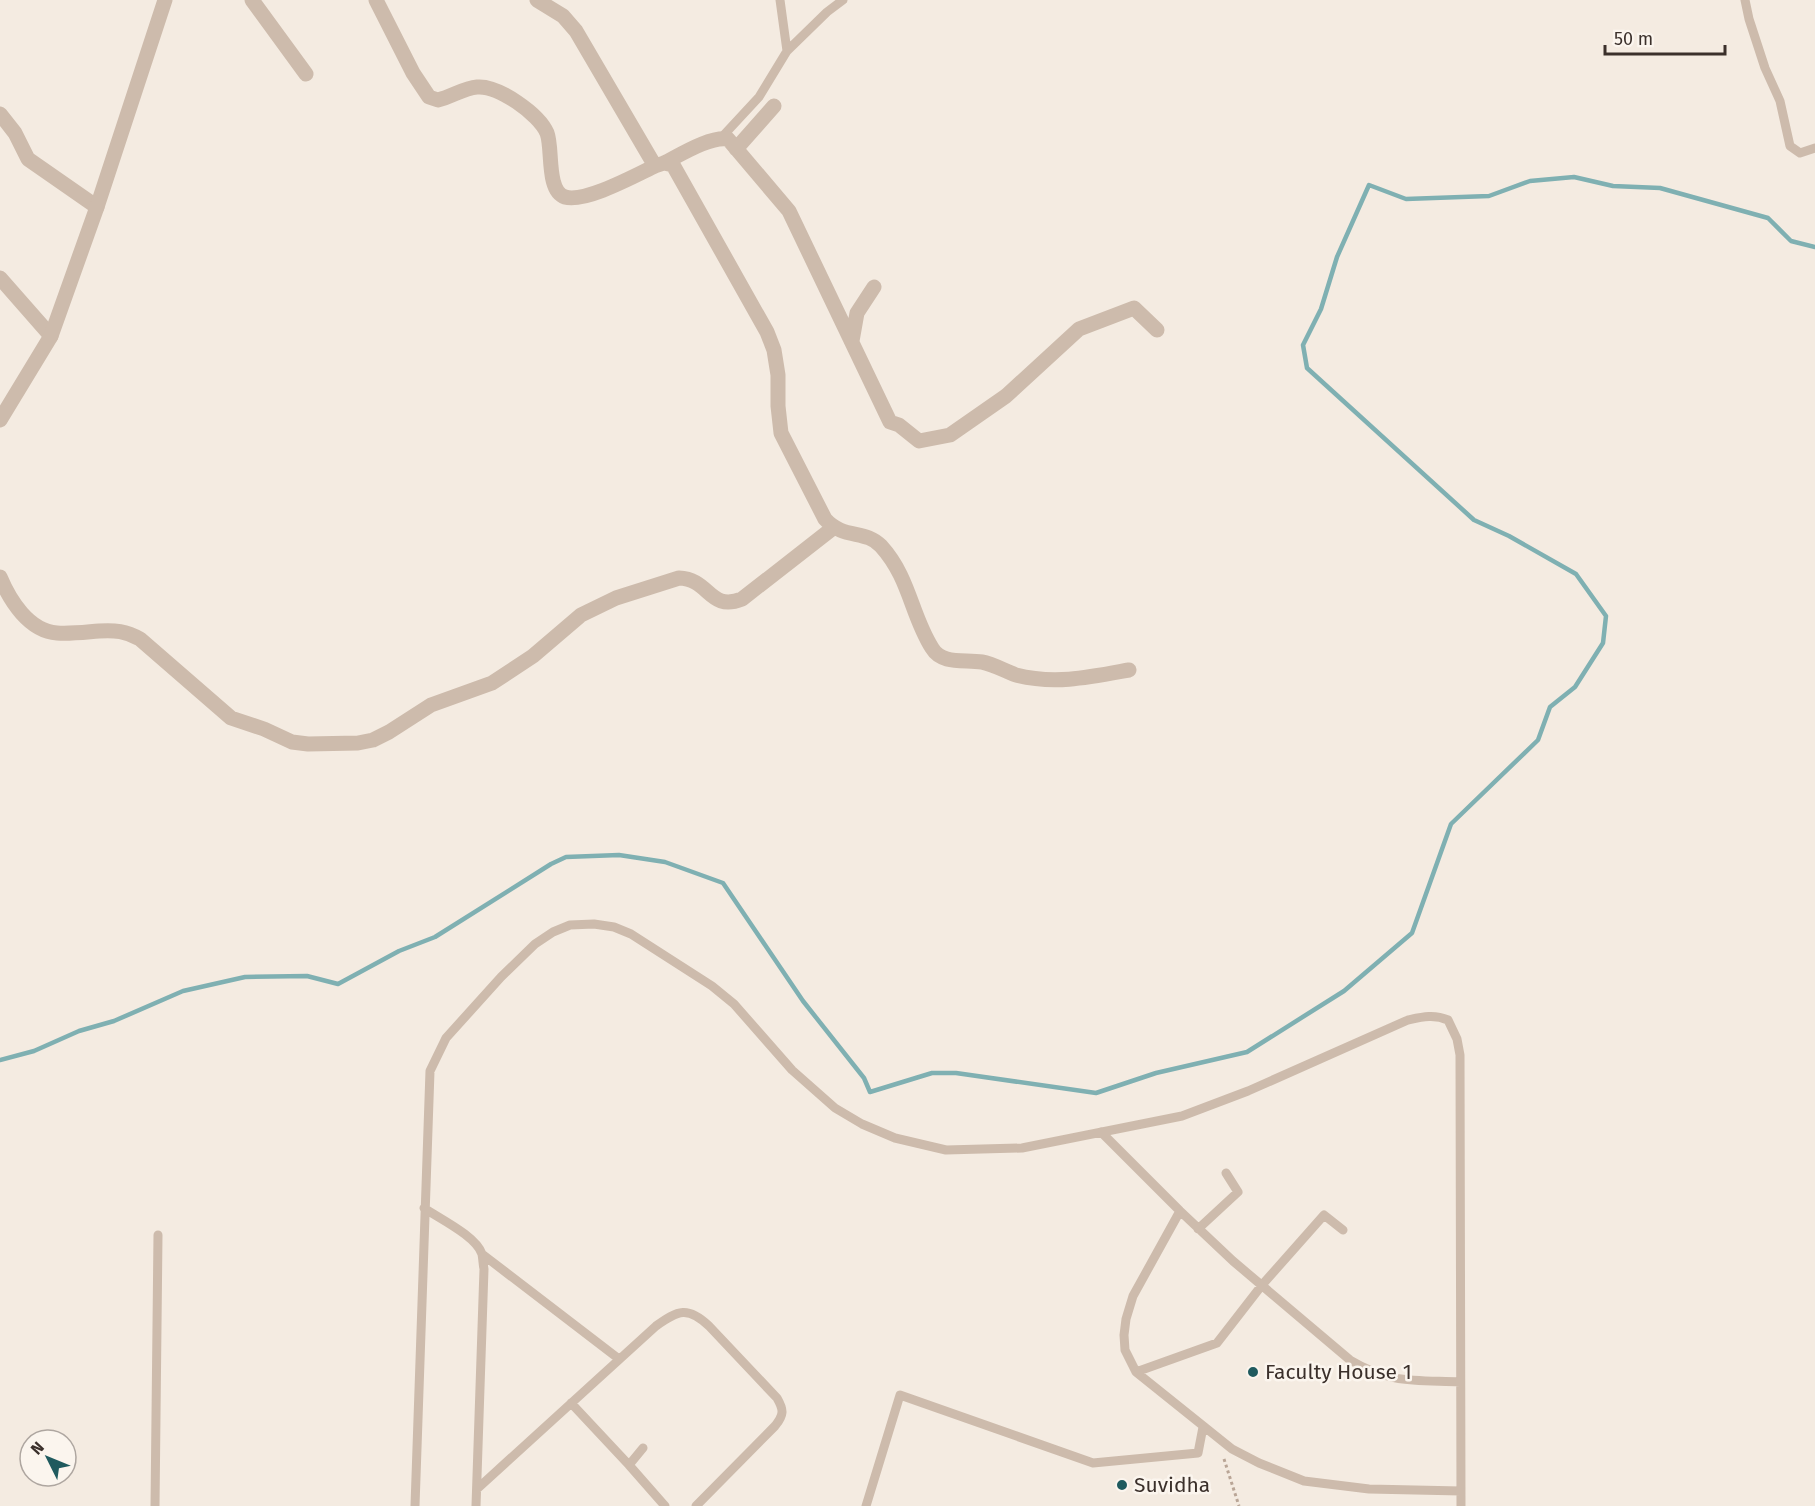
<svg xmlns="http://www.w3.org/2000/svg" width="1815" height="1506" font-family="'Fira Sans',sans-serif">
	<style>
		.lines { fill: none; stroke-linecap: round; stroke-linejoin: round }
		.stream { stroke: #7fb0b2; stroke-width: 4.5 }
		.path { stroke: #b9a596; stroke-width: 3; stroke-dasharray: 3 3; stroke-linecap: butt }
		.service { stroke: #cdbbac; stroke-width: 9 }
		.minor { stroke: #cdbbac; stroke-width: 15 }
		.tertiary { stroke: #cdbbac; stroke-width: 15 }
		.poi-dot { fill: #1f5a5e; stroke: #fbf5ee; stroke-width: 2 }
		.labels { text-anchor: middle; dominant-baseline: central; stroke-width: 5; stroke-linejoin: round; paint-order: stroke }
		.poi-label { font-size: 21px; fill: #3b302b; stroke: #fbf5ee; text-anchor: start }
	</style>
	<rect width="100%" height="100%" fill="#f4ebe1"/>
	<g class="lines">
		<path class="stream" d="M0,1060L34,1051L79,1031L114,1021L183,991L245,977L307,976L338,984L399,951L435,937L551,864L566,857L619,855L665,862L723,883L803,1001L864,1078L870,1092L932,1073H956L1096,1093L1156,1073L1247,1052L1344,991L1412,933L1451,824L1538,740L1550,707L1575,687L1603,643L1606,616L1576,574L1509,536L1474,520L1307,368L1303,345L1321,309L1337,257L1369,185L1406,199L1489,196L1530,181L1574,177L1613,186L1660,188L1768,218L1791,241L1815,247"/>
		<path class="path" d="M1224,1459L1239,1506"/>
		<path class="service" d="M780,0L787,51
			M1745,0L1749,19L1765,68L1780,101L1790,146L1800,153L1815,148
			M721,138L759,97L787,51L827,12L843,0
			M1101,1132L1180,1211L1233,1261L1350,1360C1390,1384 1416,1380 1460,1382
			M424,1208C440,1219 476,1236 482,1254C483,1259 483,1265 484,1269L476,1506
			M1180,1211L1133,1296L1126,1319L1124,1335L1125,1350L1136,1372L1232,1449L1259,1463L1304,1481L1369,1489L1461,1491
			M1198,1229L1238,1192L1226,1173
			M482,1254L619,1359
			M1136,1372L1217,1343L1262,1285L1324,1215L1343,1230
			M571,1403L629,1465
			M643,1448L629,1465L665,1506
			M477,1489L656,1326C678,1310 688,1306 709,1326L777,1398C784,1410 784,1415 775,1426L696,1506
			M155,1506L158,1235
			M415,1506L430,1071L446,1038L501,977L535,944L553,932L570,925L594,924L614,927L631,934L712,986L734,1004L792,1070L835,1108L862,1124L895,1138L946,1150L1022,1148L1182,1116L1248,1091L1408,1020C1422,1017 1434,1014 1448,1020L1457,1039L1460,1055L1461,1506
			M866,1506L900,1395L1093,1463L1198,1453L1203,1427"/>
		<path class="minor" d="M252,0L306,74
			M376,0L413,73L429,97L438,100C451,97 464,88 477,87C498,85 539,114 547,133C553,148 546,191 565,197C585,203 636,175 655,166L664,163L673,165L767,332L774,350L778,375V406L781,433L825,519C844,540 865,529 881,546C910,578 911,615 932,648C942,665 965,659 982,662C993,664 1005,671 1016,675C1055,685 1091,677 1129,670
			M537,0L563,16L576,31L655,166
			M0,114L15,133L28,159L97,207
			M736,149L774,106
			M664,163C680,155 710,136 728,139L789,211L890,422L899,425L919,441L950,435L1006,396L1079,329L1134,308L1157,330
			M0,278L51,336
			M852,341L857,313L874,287
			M0,577C10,601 29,631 57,633C71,634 86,632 99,631C115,630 126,631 140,639L231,718L264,729L292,742L308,744L358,743L373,740L389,732L431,705L492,683L533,656L581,615L616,598L679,578C710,579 709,612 742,599L833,528"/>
		<path class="tertiary" d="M0,420L51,336L97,207L165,0"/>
	</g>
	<g class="poi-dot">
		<circle cx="1253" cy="1372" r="6"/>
		<circle cx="1122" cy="1485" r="6"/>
	</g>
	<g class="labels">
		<g class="poi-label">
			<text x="1265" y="1372">Faculty House 1</text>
			<text x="1134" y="1485">Suvidha</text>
		</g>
	</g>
	<g transform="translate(48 1458) rotate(313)"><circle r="28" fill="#fbf5ee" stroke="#aea6a0" stroke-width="1.5"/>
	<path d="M0-4.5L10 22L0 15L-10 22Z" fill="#1f5a5e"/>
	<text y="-9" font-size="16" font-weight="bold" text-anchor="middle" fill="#3b302b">N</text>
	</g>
	<path d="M1605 45v9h120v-9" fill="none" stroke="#3b302b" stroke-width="3"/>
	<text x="1614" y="45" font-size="18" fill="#3b302b" stroke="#fbf5ee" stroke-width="4.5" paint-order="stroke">50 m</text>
</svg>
